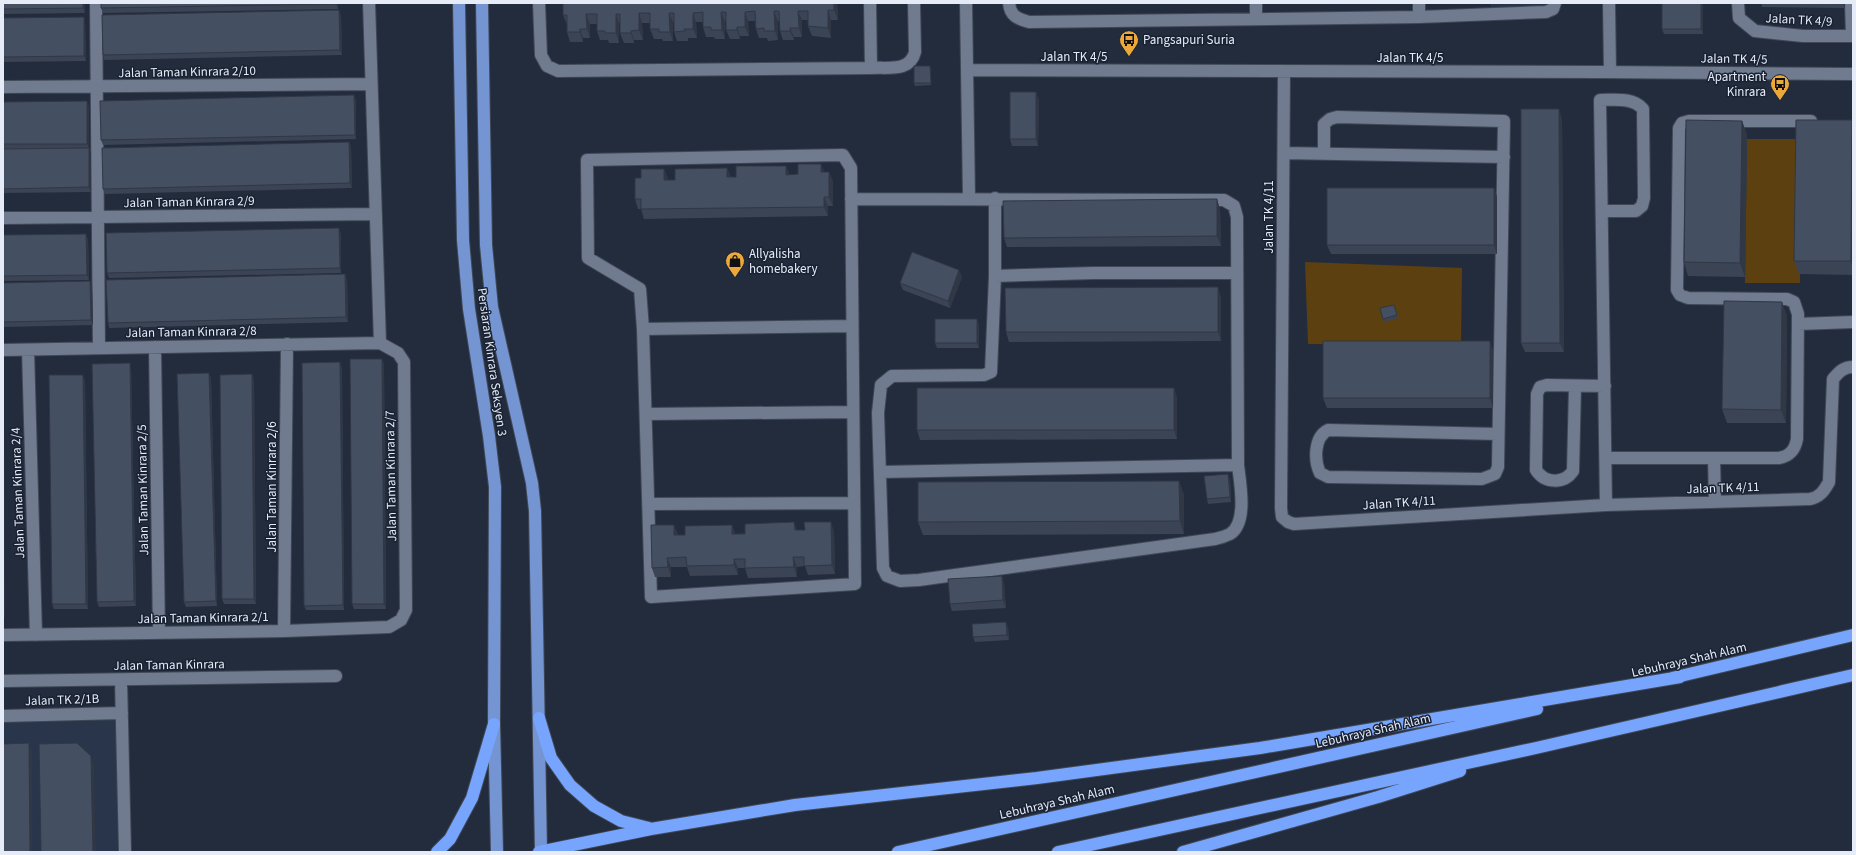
<svg xmlns="http://www.w3.org/2000/svg" width="1856" height="855" font-family="'Source Sans 3',sans-serif">
	<style>
		.built { fill: #28354b }
		.green { fill: #5d400f }
		.lines { fill: none; stroke-linecap: round; stroke-linejoin: round }
		.minor-casing { stroke: #404857; stroke-width: 14 }
		.major-casing { stroke: #404857; stroke-width: 14 }
		.highway-casing { stroke: #404857; stroke-width: 14 }
		.minor { stroke: #707b8f; stroke-width: 12 }
		.major { stroke: #7494d2; stroke-width: 12 }
		.highway { stroke: #77a5fe; stroke-width: 12 }
		.wall { fill: #3b4454 }
		.shaded-wall { fill: #303745 }
		.building { fill: #454f62; stroke: #303745 }
		.labels { text-anchor: middle; dominant-baseline: central; stroke-width: 3; stroke-linejoin: round; paint-order: stroke }
		.street-label { font-size: 13px; fill: #e5ebf7; stroke: #192233 }
		.poi-label { font-size: 13px; fill: #e5ebf7; stroke: #192233; text-anchor: start }
	</style>
	<rect width="100%" height="100%" fill="#232c3d"/>
	<path class="built" d="M1491,3H1548L1547,5L1543,7L1491,8Z
		M116,719L118,852H3V723Z"/>
	<path class="green" d="M1747,139H1801L1800,283H1745Z
		M1305,262L1462,268L1461,345L1308,344Z"/>
	<g class="lines">
		<g class="minor-casing">
			<path id="minor" d="M96,3L99,348
				M369,3L380,343
				M539,3L541,55L547,66L558,71L871,68L870,3
				M966,3L969,198
				M1009,3C1010,16 1018,19 1029,22L1419,17L1546,12L1553,9L1555,3
				M1419,3V17
				M1609,3L1610,72
				M1738,3L1739,18L1755,31L1803,36H1853
				M1851,3L1852,36
				M1256,19V3
				M871,68C889,67 910,72 915,52L914,3
				M968,70L1599,72L1853,74
				M1284,72L1281,508L1282,517L1288,522L1294,524L1606,505L1810,499C1820,497 1824,491 1829,482L1833,379C1839,372 1843,367 1853,367
				M3,87L371,84
				M1284,153L1504,157
				M1324,153V124L1330,119L1337,117L1504,121L1498,467L1495,474L1482,479L1328,477L1320,473C1314,460 1314,437 1328,430L1498,434
				M843,155L851,168L855,584L651,597L643,329L640,289L588,258L587,160Z
				M995,198V276L991,372L984,375L892,376L881,385L878,413L883,568L887,576L900,581L919,580L1215,539C1220,538 1226,536 1230,534C1248,523 1240,483 1238,465
				M851,199L1224,200L1234,206L1237,217L1238,465L881,472
				M1602,211H1636L1642,206L1644,198L1643,109C1633,97 1614,100 1600,100L1606,505
				M3,218L376,214
				M995,276L1093,273H1237
				M1798,324L1853,322
				M643,329L852,326
				M155,347L159,633
				M3,350L380,343
				M28,350L36,635
				M1575,386L1573,471C1564,484 1545,484 1536,470L1537,394L1540,387L1547,385L1605,386
				M646,414L853,412
				M1606,458H1779C1790,456 1795,450 1797,439L1798,314L1794,302L1787,299L1688,298L1680,295L1677,290L1679,128L1682,123L1689,121H1811
				M1714,458L1715,502
				M648,504L854,503
				M284,631L287,344
				M3,635L284,631L389,627L401,620L406,610L404,362L398,353L380,343
				M121,680L125,852
				M3,681L336,676
				M3,716L122,713"/>
		</g>
		<g class="major-casing">
			<path id="major" d="M459,3L463,240L469,309L489,436L495,487L494,724L497,852
				M482,3L486,245L492,307L532,483L535,511L541,852"/>
		</g>
		<g class="highway-casing">
			<path id="highway" d="M1672,678L1853,635
				M539,718L551,758L570,785L594,806L621,821L649,828
				M437,852L450,839L472,798L494,724
				M539,852L651,829L795,805L1037,778L1260,748L1680,677
				M898,852L1537,709
				M1058,852L1536,748L1853,675
				M1183,852L1378,797L1460,771"/>
		</g>
		<use href="#minor" class="minor"/>
		<use href="#major" class="major"/>
		<use href="#highway" class="highway"/>
	</g>
	<path class="wall" d="M3,3H85V13L3,14Z
		M338,3V9L103,13L101,8Z
		M563,3H837L838,20H831V38L812,36L808,26V20H802V37H794V40H783L780,31L779,21H778V40L768,41L767,38H759L756,29L755,21H748L749,36H740V39H730L726,30V21H725V39H715L714,37H706L703,27V22H696L697,38H688V41H677L674,32V22H673V41H663L662,39H654L650,29V23H642L643,40H634V43H624L620,33V23H619V43H609L608,40H600L597,31V24H590V38H583V42H570L567,32V24L563,15Z
		M1703,3V34H1664L1662,29Z
		M1761,3H1845V8L1762,7Z
		M341,15L342,55L104,60L103,55Z
		M3,18L85,22L86,61L3,62Z
		M931,68V85L915,86L914,83Z
		M1039,99L1038,146H1012L1010,139Z
		M356,100V139L103,145L101,140Z
		M3,102L89,106V148L91,153V192L3,193Z
		M1562,118L1564,352H1525L1521,343Z
		M1852,120L1853,123V275L1799,274L1794,261Z
		M1742,121L1747,135L1745,277L1688,276L1684,262Z
		M349,142L351,147L352,188L105,194L103,189Z
		M786,166L789,175L829,172L833,181V206H828V216L644,219L641,209H638L635,199L641,178L664,169L668,180H675L727,168L731,177H736Z
		M1494,188L1497,197V254H1331L1327,245Z
		M1220,209L1221,246L1007,247L1004,238Z
		M341,233V273L109,278L107,273Z
		M3,235L88,239L89,280L3,281Z
		M962,277L950,308L903,290L900,283Z
		M347,279L348,322L109,328L108,323Z
		M3,283L92,286L93,325L3,327Z
		M1221,297V341L1009,342L1006,332Z
		M1394,305L1398,318L1384,322L1383,319Z
		M1787,315L1786,423H1727L1722,409Z
		M979,324V348H937L935,343Z
		M1493,350V408H1327L1323,398Z
		M382,359L384,364L386,609H354L352,604Z
		M342,367L344,610H306L304,606Z
		M131,368L136,606L99,607L97,602Z
		M211,378L217,606L186,607L184,602Z
		M254,379L256,604H224L222,599Z
		M85,380L88,609H54L52,604Z
		M1177,397V439L920,440L917,430Z
		M1230,479L1231,502L1208,504L1207,499Z
		M1179,481L1184,495V534L923,535L918,522Z
		M732,525L735,534L797,530L834,531L835,574L808,575L805,566L797,567V577L748,578L745,568H738V575L690,576L687,567H671V577H655L652,568L685,535Z
		M1004,583L1006,608L952,611L950,604Z
		M1008,627L1009,640L975,642L973,637Z"/>
	<path class="shaded-wall" d="M83,3H85V13L83,8Z
		M336,3H338V9L336,4Z
		M834,3H837L838,20L834,10Z
		M1701,3H1703V34L1701,29Z
		M1843,3H1845V8Z
		M339,10L341,15L342,55L340,50Z
		M828,10L831,20V38L828,28Z
		M774,11L778,21V40L775,31Z
		M798,11L802,20V37L799,28Z
		M721,12L725,21V39L722,30Z
		M745,12L748,21L749,36L745,27Z
		M639,13L642,23L643,40L639,30Z
		M669,13L673,22V41L670,32Z
		M693,13L696,22L697,38L693,29Z
		M586,14L590,24V38L587,29Z
		M616,14L619,23V43L616,33Z
		M84,17L85,22L86,61L84,56Z
		M737,27L740,36V39L737,30Z
		M790,28L794,37V40L790,31Z
		M580,29L583,38V42L580,32Z
		M631,31L634,40V43L631,33Z
		M930,66L931,68V85V83Z
		M1036,92L1039,99L1038,146L1036,139Z
		M354,95L356,100V139L355,135Z
		M87,101L89,106V148L87,144Z
		M1559,109L1562,118L1564,352L1560,343Z
		M1852,120L1853,123V268L1851,261Z
		M1742,121L1747,135L1745,277L1740,263Z
		M349,142L351,147L352,188L350,183Z
		M89,148L91,153V192L89,187Z
		M821,164L825,173L821,172Z
		M786,166L790,175H786Z
		M727,168L731,178L727,177Z
		M664,169L668,178V189L664,180Z
		M829,172L833,181V206L829,197Z
		M1494,188L1497,197V254L1494,245Z
		M824,197L828,206V216L824,207Z
		M1217,199L1220,209L1221,246L1217,236Z
		M339,228L341,233V273L340,268Z
		M86,234L88,239L89,280L87,275Z
		M959,270L962,277L950,308L948,301Z
		M345,274L347,279L348,322L346,317Z
		M90,281L92,286L93,325L91,320Z
		M1218,287L1221,297V341L1218,332Z
		M1782,302L1787,315L1786,423L1781,410Z
		M977,319L979,324V348L977,343Z
		M1490,341L1493,350V408L1490,398Z
		M382,359L384,364L386,609L384,604Z
		M340,362L342,367L344,610L343,605Z
		M130,363L131,368L136,606L134,601Z
		M209,373L211,378L217,606L216,601Z
		M252,374L254,379L256,604L254,599Z
		M83,375L85,380L88,609L86,604Z
		M3,386L4,389L5,619L3,614Z
		M1174,388L1177,397V439L1174,430Z
		M1228,474L1230,479L1231,502L1230,497Z
		M1179,481L1184,495V534L1180,521Z
		M794,522L798,532L795,530Z
		M831,522L834,531L835,574L832,565Z
		M674,525L678,534V544L674,535Z
		M732,525L735,534H732Z
		M793,557L797,567V577L794,567Z
		M667,558L671,567V577L668,567Z
		M734,559L738,568V575L734,565Z
		M1002,576L1004,583L1006,608L1003,600Z
		M1006,622L1008,627L1009,640L1007,635Z
		M29,743L32,751V852H30Z
		M91,756L94,763L96,852H93Z"/>
	<path class="building" d="M3,3H83V8L3,9Z
		M101,3H336V4L101,8Z
		M563,3H834V10H828V28L808,26V11H798L799,28H790V31H780L779,11H774L775,31H764V28L756,29L755,11L745,12V27H737V30H726V12H721L722,30H711V27H703V12L693,13V29H684L685,31L674,32V13H669L670,32H659V29H650V13H639V30L631,31V33H620V14H616V33H605V31H597V14H586L587,29H580V32H567V15H563Z
		M1662,3H1701V29H1662Z
		M339,10L340,50L103,55L102,15Z
		M84,17V56L3,57V18Z
		M914,66H930L931,83H914Z
		M1010,92H1036V139H1010Z
		M354,95L355,135L101,140L100,101Z
		M87,101V144H3V102Z
		M1521,109H1559L1560,343H1521Z
		M1686,120L1742,121L1740,263L1684,262Z
		M1796,120H1852L1851,261H1794Z
		M349,142L350,183L103,189L102,148Z
		M89,148V187L3,189V149Z
		M798,164H821V172H829V197H824V207L641,209V199H635V178H641V169H664V180H675V169L727,168V177H736V166H786V175L798,174Z
		M1327,188H1494V245H1327Z
		M1217,199V236L1004,238L1003,201Z
		M339,228L340,268L107,273L106,233Z
		M86,234L87,275L3,276V235Z
		M912,252L959,270L948,301L900,283Z
		M345,274L346,317L108,323L106,280Z
		M90,281L91,320L3,322V283Z
		M1218,287V332H1006L1005,288Z
		M1724,301L1782,302L1781,410L1722,409Z
		M1394,305L1397,315L1383,319L1380,308Z
		M935,319H977V343H935Z
		M1323,341H1490V398H1323Z
		M350,359H382L384,604H352Z
		M340,362L343,605L304,606L302,363Z
		M130,363L134,601L97,602L92,364Z
		M209,373L216,601L184,602L177,374Z
		M252,374L254,599H222L220,375Z
		M49,375H83L86,604H52Z
		M917,388H1174V430H917Z
		M1228,474L1230,497L1207,499L1204,476Z
		M1179,481L1180,521L918,522V482Z
		M794,522L795,530H805L804,522H831L832,565L804,566V557H793L794,567L745,568V559H734V565L687,566L686,557L667,558L668,567L652,568L651,525H674V535H685V526L732,525V534H745V524Z
		M1002,576L1003,600L950,604L948,579Z
		M1006,622L1007,635L973,637L972,624Z
		M29,743L30,852H3V744Z
		M77,743L91,756L93,852H41L39,744Z"/>
	<defs>
		<g id="bus-pin" transform="scale(1)"><path d="M0 17L-7.5 6A9.5 9.5 0 1 1 7.5 6Z" fill="#eca93a" stroke="#192233"/><path d="M-5-6H5V4H4V6H2V4H-2V6H-4V4H-5ZM-3.5-4V0h7V-4ZM-3.5 1.2v1.5H-2V1.2ZM2 1.2v1.5H3.5V1.2Z" fill="#111"/></g>
		<g id="shop-pin" transform="scale(1)"><path d="M0 17L-7.5 6A9.5 9.5 0 1 1 7.5 6Z" fill="#eca93a" stroke="#192233"/><path d="M-5-2.5h2.3a2.7 3.5 0 0 1 5.4 0H5L5.5 6h-11ZM-1.5-2.5h3a1.5 2.3 0 0 0-3 0Z" fill="#111"/></g>
	</defs>
	<g fill-rule="evenodd">
		<use href="#bus-pin" x="1129" y="40"/>
		<use href="#bus-pin" x="1780" y="84"/>
		<use href="#shop-pin" x="735" y="261"/>
	</g>
	<g class="labels">
		<g class="street-label">
			<text transform="translate(1799 20) rotate(3)">Jalan TK 4/9</text>
			<text x="1074" y="57">Jalan TK 4/5</text>
			<text x="1410" y="58">Jalan TK 4/5</text>
			<text transform="translate(1734 59) rotate(1)">Jalan TK 4/5</text>
			<text transform="translate(187 72) rotate(-1)">Jalan Taman Kinrara 2/10</text>
			<text transform="translate(189 202) rotate(-1)">Jalan Taman Kinrara 2/9</text>
			<text transform="translate(1269 217) rotate(-90)">Jalan TK 4/11</text>
			<text transform="translate(191 332) rotate(-1)">Jalan Taman Kinrara 2/8</text>
			<text transform="translate(492 362) rotate(82)">Persiaran Kinrara Seksyen 3</text>
			<text transform="translate(391 476) rotate(-91)">Jalan Taman Kinrara 2/7</text>
			<text transform="translate(272 487) rotate(-90)">Jalan Taman Kinrara 2/6</text>
			<text transform="translate(1723 488) rotate(-2)">Jalan TK 4/11</text>
			<text transform="translate(143 490) rotate(-91)">Jalan Taman Kinrara 2/5</text>
			<text transform="translate(18 493) rotate(-92)">Jalan Taman Kinrara 2/4</text>
			<text transform="translate(1399 503) rotate(-4)">Jalan TK 4/11</text>
			<text transform="translate(203 618) rotate(-1)">Jalan Taman Kinrara 2/1</text>
			<text transform="translate(1689 660) rotate(-13)">Lebuhraya Shah Alam</text>
			<text transform="translate(169 665) rotate(-1)">Jalan Taman Kinrara</text>
			<text transform="translate(62 700) rotate(-2)">Jalan TK 2/1B</text>
			<text transform="translate(1373 731) rotate(-13)">Lebuhraya Shah Alam</text>
			<text transform="translate(1057 802) rotate(-13)">Lebuhraya Shah Alam</text>
		</g>
		<g class="poi-label">
			<text x="1143" y="40">Pangsapuri Suria</text>
			<text x="1766" y="77" text-anchor="end">Apartment<tspan x="1766" dy="15">Kinrara</tspan></text>
			<text x="749" y="254">Allyalisha<tspan x="749" dy="15">homebakery</tspan></text>
		</g>
	</g>
	<rect width="1856" height="855" fill="none" stroke="#e5ebf7" stroke-width="8"/>
</svg>
